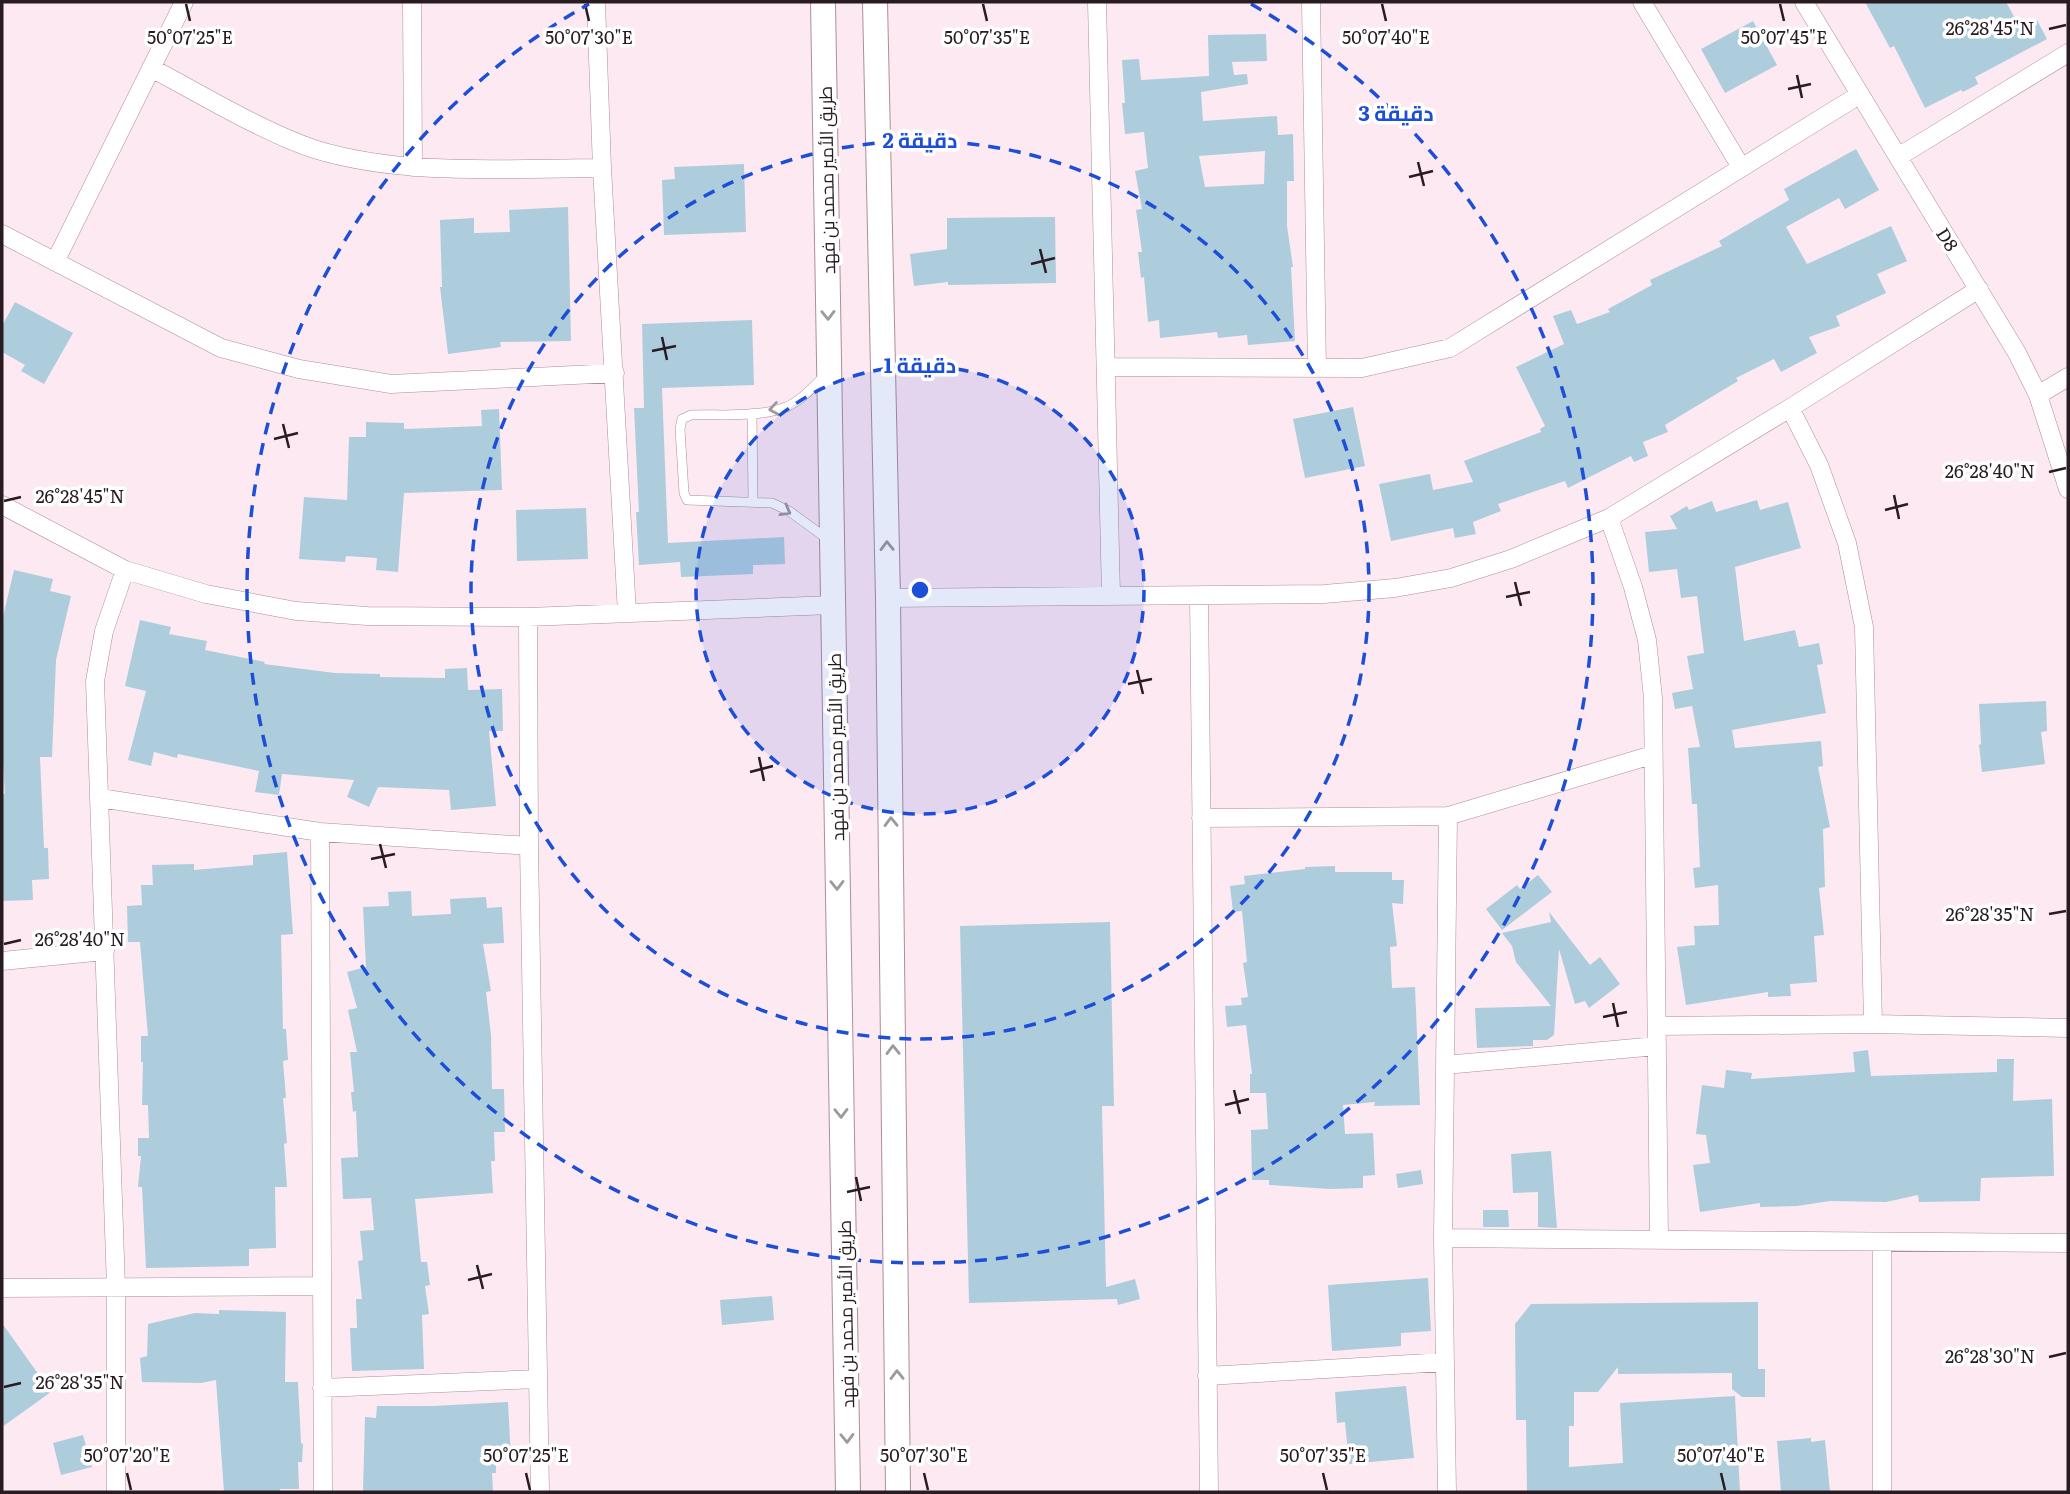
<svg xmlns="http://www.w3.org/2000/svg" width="2070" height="1494" font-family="Literata,Cairo,serif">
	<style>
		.building { fill: #adcddd; fill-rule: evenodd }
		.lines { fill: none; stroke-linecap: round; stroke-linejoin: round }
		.lane-casing { stroke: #ad8e9b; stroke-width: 10 }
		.street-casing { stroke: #ad8e9b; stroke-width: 19 }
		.secondary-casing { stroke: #ad8e9b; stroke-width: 26 }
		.lane { stroke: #fff; stroke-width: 9 }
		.street { stroke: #fff; stroke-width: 18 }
		.secondary { stroke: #fff; stroke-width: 24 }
		.oneway { stroke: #9e999c }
		.ticks { fill: none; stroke: #281c22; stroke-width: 2.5 }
		.ring { fill: none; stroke: #1d4ed8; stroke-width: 3.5; stroke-dasharray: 12 9 }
		.labels { text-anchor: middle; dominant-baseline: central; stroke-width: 7; stroke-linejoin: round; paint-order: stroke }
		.street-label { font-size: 18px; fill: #281c22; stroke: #fff }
		.ticks-label { font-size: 18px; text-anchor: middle; fill: #281c22; stroke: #fff; stroke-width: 7; stroke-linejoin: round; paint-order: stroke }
		.centre { fill: #1d4ed8; stroke: #fff; stroke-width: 3.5 }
		.ring-label { font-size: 21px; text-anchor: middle; font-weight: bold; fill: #1d4ed8; stroke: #fff; stroke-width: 7; stroke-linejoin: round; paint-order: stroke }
	</style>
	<rect width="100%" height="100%" fill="#fde9f1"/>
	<path class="building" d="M1865,2H2006L2021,29L2037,20L2047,39L1975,77L1978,84L1963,92L1961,90L1925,108L1894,46L1890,48Z
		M1753,21L1777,65L1725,93L1701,49Z
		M1266,34L1267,61L1232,62L1234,75L1247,74L1248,84L1201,92L1203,121L1277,116L1278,135L1293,134L1294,181H1287V226L1293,267H1291L1295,341L1248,345L1247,335L1218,338L1217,332L1160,338L1159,320L1148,322L1144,277L1141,278L1138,252H1142L1136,210L1142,209L1135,171L1148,168L1144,132L1125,134L1122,103H1125L1122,60L1139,59L1141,80L1209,76L1208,35ZM1265,151L1264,184L1205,187L1199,156Z
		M1856,149L1879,190L1845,209L1839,198L1786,227L1807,264L1891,226L1907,261L1877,274L1886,293L1836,316L1840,326L1809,337L1817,353L1781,372L1774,359L1736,378L1738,381L1665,425L1668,432L1643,442L1648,456L1634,462L1631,456L1568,488L1565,481L1498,504L1501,511L1473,522L1476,534L1455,538L1453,528L1391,541L1379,484L1430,474L1433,490L1473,482L1464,461L1541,432L1540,429L1545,426L1516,367L1564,344L1553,316L1571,310L1577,324L1610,312L1608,309L1652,285L1650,280L1722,246L1719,241L1789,200L1784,189Z
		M744,164L746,232L664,235L662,180L675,179L674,167Z
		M568,207L571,341L500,342L501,347L448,354L440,287H442L440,220L474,218V233L510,232L509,210Z
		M1055,217L1056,283L948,285V282L914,286L910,254L947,249V218Z
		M15,302L73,333L44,384L21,371L25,365L2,352V326Z
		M752,320L754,385L662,388L668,543L784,537L785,564L753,565V574L681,577L680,562L639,565L636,512H639L634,408H644L642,324Z
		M1353,407L1365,466L1305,478L1293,419Z
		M499,409L502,490L404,493L398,572L376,570L377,558L346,556L345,562L299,559L304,497L347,500L349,437H366V422L404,423V429L482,426L481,410Z
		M1757,500L1760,510L1788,502L1801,548L1735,567L1744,641L1795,630L1799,647L1819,643L1823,664L1817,665L1826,713L1732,730L1735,748L1821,741L1823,766L1818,767L1830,827L1823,829L1825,887L1819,888L1824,935L1814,936L1817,982L1790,984L1791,996L1768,997V992L1686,1005L1677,947L1695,945L1694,926L1719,925L1718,885L1695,888L1693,868L1700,867L1697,804H1692L1688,748L1700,747L1692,706L1675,709L1672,693L1693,689L1687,656L1704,653L1697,596L1681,598L1677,569L1649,572L1645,532L1677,529L1670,516L1687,506L1689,510L1712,501L1716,512Z
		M586,508L588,559L517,561L516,510Z
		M14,570L53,579L50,591L71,596L56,660L52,757H40L44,848H48L49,879L32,880L33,900L2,901V794H5L2,745V621Z
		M140,620L171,627L169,634L207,641L205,650L265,662L264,664L335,673L380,674V677L445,678V669L467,668L468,690L502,689L503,731H489L496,806L451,810L449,790L378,787L369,807L347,797L354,780L282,774L279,795L255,792L259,771L178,754L177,758L154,752L151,766L128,760L146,691L125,686Z
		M2046,701L2047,731L2041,732L2045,764L1982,772L1979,745L1981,744L1979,704Z
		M287,852L293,934L281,935L283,1029H286L288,1060L283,1061L286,1098H283L287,1143L284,1144L287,1187H275L276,1248L249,1249V1266L146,1268L142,1187H138L141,1156H138V1138H149L148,1105H142L143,1062H141V1036H148L140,942H128L127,906L142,905L141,885H153L152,865L194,864V870L253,865V855Z
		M1335,866V872H1392V880H1404L1403,904L1392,903L1397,946L1390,947L1392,988L1415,987L1420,1105L1374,1106L1375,1102L1343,1105L1345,1134L1373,1133L1375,1175L1363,1176V1188L1330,1189L1269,1185V1180H1252L1251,1130L1268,1129L1266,1093H1250V1074H1252L1246,1025L1227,1027L1225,1006L1242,1005L1241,998L1248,997L1243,963L1247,962L1242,911L1233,912L1230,886L1245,884L1244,876L1305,869V867Z
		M1538,875L1552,892L1502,930L1486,909L1517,885L1520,889Z
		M411,891L412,916L451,914L450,899L486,897L487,908L502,907L504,943L483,944L491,991L486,992L491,1035L492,1089H504L505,1132H494L495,1161H491L493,1193L415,1199L421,1262H427L430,1285L425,1286L429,1314L422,1315L424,1369L352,1371L350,1328H357L356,1299H362L358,1261L363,1260L360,1231L374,1230L371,1198L343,1199L341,1158L358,1157L356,1111L353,1112L351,1092H354L350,1052H357L348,1010L357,1008L347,972L366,967L363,907L389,906L388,892Z
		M1549,912L1590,965L1600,957L1620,984L1589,1008L1585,1001L1575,1004L1559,949L1554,1035L1547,1040H1533V1046L1477,1048L1475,1008L1551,1006L1516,962L1512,946L1502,933L1551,922Z
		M1110,922L1114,1106H1102L1106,1287L1135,1279L1140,1299L1118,1305L1117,1299L969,1303L960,926Z
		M1868,1050L1871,1076L1997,1072V1059H2014L2013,1101L2052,1099L2054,1176L1981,1178L1980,1201L1919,1202L1918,1195L1886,1202L1830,1201L1797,1206L1760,1207V1203L1700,1212L1693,1165L1710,1163L1706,1135L1696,1134L1702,1085L1724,1088L1726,1070L1752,1073L1751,1079L1855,1072L1853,1052Z
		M1551,1151L1557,1228L1538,1227V1192L1513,1193L1511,1154Z
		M1421,1170L1423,1184L1398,1188L1396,1174Z
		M1483,1210H1508L1509,1227H1483Z
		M1428,1278L1431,1331L1401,1333V1346L1332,1351L1328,1285Z
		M772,1296L774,1320L722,1325L720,1300Z
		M1758,1302V1369H1765V1397H1742L1732,1389V1373L1618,1374V1367L1598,1392H1574V1426H1569V1467L1623,1463L1620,1403L1735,1396L1740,1492H1527L1526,1420H1516L1515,1324L1531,1304Z
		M219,1310L286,1312L285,1382H298L301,1443L303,1444L302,1462H298L299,1489H280V1492H224L216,1380L201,1383L142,1382L140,1358L147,1356L148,1324L195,1313L219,1314Z
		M2,1323L51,1392L2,1427Z
		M1406,1386L1414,1458L1349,1464L1345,1422L1337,1423L1335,1392Z
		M508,1402L511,1459L496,1460V1473H492L493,1492H363L365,1417L376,1418L377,1406H433Z
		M83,1435L92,1467L61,1475L53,1443Z
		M1811,1438V1442L1825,1440L1830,1492H1781L1777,1441Z"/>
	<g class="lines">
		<g class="lane-casing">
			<path id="lane" d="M825,375C814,386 801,401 786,407C758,418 721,414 691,415L682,419L680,429L684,493L687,500L772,503L789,511L829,540
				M752,413L753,501"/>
		</g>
		<g class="street-casing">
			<path id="street" d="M412,2L413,167
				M596,2L602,168L627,613
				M1097,2L1111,595
				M1311,2L1317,368
				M1642,2L1741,167
				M1804,2L2017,353L2038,395L2068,489
				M151,68C201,94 261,131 314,149C404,177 509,168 602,168
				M1898,157L2068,53
				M2,234L221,348L299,369L391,384L615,373
				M55,262L184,2
				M1107,367L1362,368L1450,348L1859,95
				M2038,395L2068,377
				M2,505L125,570L206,594L296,611L367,616L528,617L832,605
				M1609,518L1633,587L1647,640L1653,698L1659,1240
				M1199,596L1209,1492
				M888,598L1324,594L1395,588L1451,578L1511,559L1609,518L1790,408L1979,289
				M528,617L529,846L540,1492
				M100,798L320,832L529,846
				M1201,818L1448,816L1652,755
				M320,832L323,1492
				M2,961L105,951
				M1873,1024L2068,1028
				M1657,1026L1873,1024L1864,627L1847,543L1819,465L1790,408
				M1445,1065L1657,1046
				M1443,1238L2068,1243
				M1882,1243V1492
				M2,1288L322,1286
				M1207,1376L1445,1362
				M322,1388L538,1379
				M116,1492V1287L95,681L104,631L125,570
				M1447,1492L1443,1238L1448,816"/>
		</g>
		<g class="secondary-casing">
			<path id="secondary" d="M823,2L848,1492
				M875,2L888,598L898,1492"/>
		</g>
		<use href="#lane" class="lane"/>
		<use href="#street" class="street"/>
		<use href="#secondary" class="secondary"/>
	</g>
	<defs><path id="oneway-chevron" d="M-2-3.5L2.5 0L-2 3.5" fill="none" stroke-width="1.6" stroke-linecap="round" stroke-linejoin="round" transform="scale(1.75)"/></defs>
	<g class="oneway">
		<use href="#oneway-chevron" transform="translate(828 315) rotate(89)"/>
		<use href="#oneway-chevron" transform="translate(774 409) rotate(170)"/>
		<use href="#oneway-chevron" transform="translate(786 511) rotate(29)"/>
		<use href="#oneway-chevron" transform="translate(887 546) rotate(-91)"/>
		<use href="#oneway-chevron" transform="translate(891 822) rotate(-91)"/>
		<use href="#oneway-chevron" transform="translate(837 885) rotate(89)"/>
		<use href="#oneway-chevron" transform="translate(893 1050) rotate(-91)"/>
		<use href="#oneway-chevron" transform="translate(841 1113) rotate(89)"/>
		<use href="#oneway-chevron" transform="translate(897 1375) rotate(-91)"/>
		<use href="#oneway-chevron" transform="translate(847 1438) rotate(89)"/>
	</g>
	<path class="ticks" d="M186,4L190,21M585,4L589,21M983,4L987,21M1382,4L1386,21M1780,4L1784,21M2049,29L2066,25M1797,75L1802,98M1788,89L1811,84M1418,162L1424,186M1409,177L1433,171M1040,249L1046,273M1031,264L1055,258M662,337L667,360M652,351L676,346M283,424L289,448M274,439L298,433M2049,472L2066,468M1894,495L1899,519M4,501L21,497M1885,510L1908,504M1515,582L1521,606M1506,597L1530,592M1137,670L1143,694M1128,684L1152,679M759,757L764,781M750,772L773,766M380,844L386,868M371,859L395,854M2049,914L2066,911M4,944L21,940M1613,1003L1618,1027M1603,1017L1627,1012M1234,1090L1240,1114M1225,1105L1249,1099M856,1177L861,1201M847,1192L870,1187M477,1265L483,1289M468,1280L492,1274M2049,1357L2066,1353M4,1387L21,1383M127,1473L131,1490M526,1473L530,1490M924,1473L928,1490M1323,1473L1327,1490M1721,1473L1725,1490"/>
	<circle cx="920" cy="590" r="224" fill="#1d4ed8" fill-opacity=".12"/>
	<g class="ring">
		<circle cx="920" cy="590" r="224"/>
		<circle cx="920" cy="590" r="449"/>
		<path d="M1251 4A673 673 0 1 1 589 4"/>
	</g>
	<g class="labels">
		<g class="street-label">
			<text transform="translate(826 180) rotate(-91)">طريق الأمير محمد بن فهد</text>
			<text transform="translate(1948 239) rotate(58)">D8</text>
			<text transform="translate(835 747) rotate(-91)">طريق الأمير محمد بن فهد</text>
			<text transform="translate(845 1314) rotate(-91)">طريق الأمير محمد بن فهد</text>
		</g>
	</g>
	<g class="ticks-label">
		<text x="1990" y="35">26°28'45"N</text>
		<text x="190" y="44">50°07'25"E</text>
		<text x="589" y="44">50°07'30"E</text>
		<text x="987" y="44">50°07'35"E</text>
		<text x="1386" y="44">50°07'40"E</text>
		<text x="1784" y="44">50°07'45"E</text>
		<text x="1990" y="478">26°28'40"N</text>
		<text x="80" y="503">26°28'45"N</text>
		<text x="1990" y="921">26°28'35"N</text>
		<text x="80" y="946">26°28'40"N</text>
		<text x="1990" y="1363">26°28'30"N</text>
		<text x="80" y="1389">26°28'35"N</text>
		<text x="127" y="1462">50°07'20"E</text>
		<text x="526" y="1462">50°07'25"E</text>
		<text x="924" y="1462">50°07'30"E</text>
		<text x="1323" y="1462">50°07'35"E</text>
		<text x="1721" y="1462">50°07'40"E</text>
	</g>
	<circle cx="920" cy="590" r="10" class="centre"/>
	<g class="ring-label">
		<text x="1396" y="121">3 دقيقة</text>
		<text x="920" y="148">2 دقيقة</text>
		<text x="920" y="373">1 دقيقة</text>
	</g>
	<rect width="2070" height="1494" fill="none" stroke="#281c22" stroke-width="7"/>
</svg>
